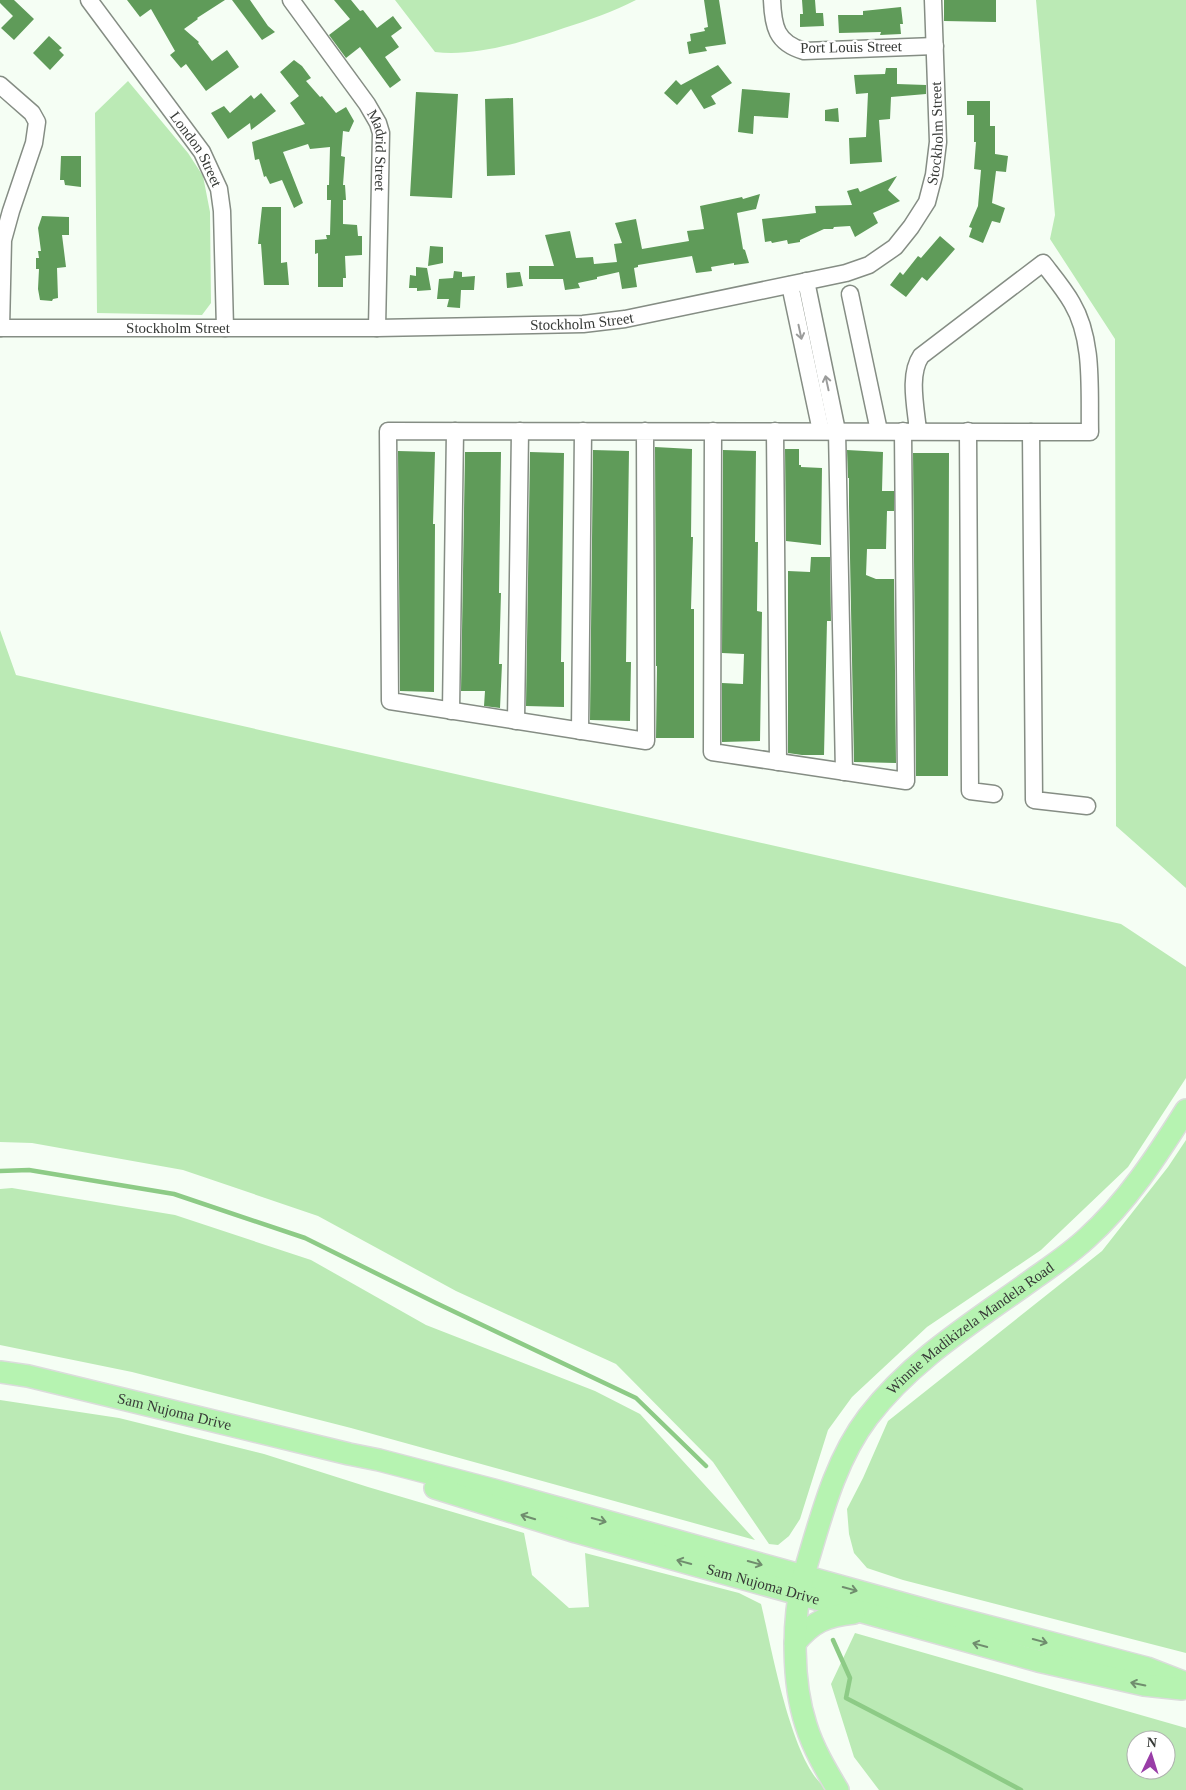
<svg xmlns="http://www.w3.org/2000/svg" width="1186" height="1790" font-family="'Times New Roman',serif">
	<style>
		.green { fill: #bbeab5; fill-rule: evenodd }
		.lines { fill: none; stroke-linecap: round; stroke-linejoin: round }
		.stream { stroke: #8dcb86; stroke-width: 4.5 }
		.building { fill: #5f9b59 }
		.minor-casing { stroke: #858d84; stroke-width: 19 }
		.major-casing { stroke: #dbdcdb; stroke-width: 24 }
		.minor { stroke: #fff; stroke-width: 16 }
		.major { stroke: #b6f3b1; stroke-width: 21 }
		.oneway { stroke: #9b9c9b }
		.oneway2 { stroke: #708d6e }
		.labels { text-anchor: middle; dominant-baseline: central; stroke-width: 5; stroke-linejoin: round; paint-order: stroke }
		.street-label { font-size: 15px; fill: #373a37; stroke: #fff }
	</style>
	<rect width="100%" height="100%" fill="#f5fef4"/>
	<path class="green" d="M395,0H636C613,12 589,20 564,28C526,41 476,57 435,52Z
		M1036,0H1186V888L1116,826L1115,339L1050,239L1055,215Z
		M128,81L188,153L203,176L210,212L211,303L202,315L97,313L95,113Z
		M0,630L16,675L1121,924L1186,967V1078L1128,1167L1041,1250L927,1327L852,1397L828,1430L800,1519L789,1536L778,1545L769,1544L713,1462L616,1364L456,1291L318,1216L183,1170L32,1143L0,1142Z
		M1186,1140V1653L903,1580L867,1568L854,1553L849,1534L847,1509L863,1478L888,1421L1102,1251L1168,1167Z
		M12,1188L175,1215L311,1260L426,1325L595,1391L640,1414L755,1540L351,1428L132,1372L0,1345V1189Z
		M0,1400L119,1418L264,1454L368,1487L524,1533L532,1575L569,1608L589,1607L585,1553L739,1593L761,1604C771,1644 793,1774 830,1790H0Z
		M855,1633L1186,1728V1790H879L854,1757L831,1684ZM1136,1740H1166V1770H1136Z"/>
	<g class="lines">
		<path class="stream" d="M0,1171L29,1170L174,1194L305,1238L436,1303L636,1398L706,1466
			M833,1640L850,1678L846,1698L952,1753L1021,1790"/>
	</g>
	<path class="building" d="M0,0H14L34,19L14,40L1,28L13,16L0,3Z
		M127,0H225L197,18L198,19L184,29L199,42L198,43L212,61L227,50L239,67L206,91L186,64L181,68L170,55L175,51L151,9L140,17Z
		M232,0H250L268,26L275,32L262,40Z
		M334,0H351L360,11L363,10L377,28L393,16L402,28L391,36L399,47L385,57L401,80L390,88L360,47L346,58L329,35L350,19Z
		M704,0H719L726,44L705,47L707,51L689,54L687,42L691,41L690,34L705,31L704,28L708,27Z
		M802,0H815L816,13H823L824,26L800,27V14H803Z
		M944,0H996V22L944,21Z
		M901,7L903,24H900L901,34L880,35L881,32L839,33L838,15H863V11Z
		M49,36L62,48L59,50L64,55L50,70L33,53Z
		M294,60L302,66L311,78L306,81L320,97L322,96L336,113L346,107L354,121L349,132L343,131L341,156L345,157L343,185H345L346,200H343V224L357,225L358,236H362V255L345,256L346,278H343V287H318V253L315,254V240L327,239L326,235H330L331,200H327V185H329L330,147L310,149L308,144L283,152L303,203L294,208L282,180L270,184L266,176L264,177L259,159L255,160L252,142L305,124L290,103L299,96L280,72Z
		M718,65L732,83L711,96L716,104L704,109L691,89L677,105L664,93L676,80L681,85Z
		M886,68H897V84L926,85V94L891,97L890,119L879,120L882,162L850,164L849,138L866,137L868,93L856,94L854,75L885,74Z
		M742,89L790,93L788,118L754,116L753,134L738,132Z
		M416,92L458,94L452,198L410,196Z
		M261,93L276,111L251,130L250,123L228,139L211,113L224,106L230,113L251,95L254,99Z
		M513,98L515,175L487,176L485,99Z
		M967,101H990V126H995V154L1008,156L1006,172L996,171L992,203L1005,208L1000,223L992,221L983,243L969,237L972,228L969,227L978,206L981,170L974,169L976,142H974V115H967Z
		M838,108L839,122L825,121V110Z
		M61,156H81V187L65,185L64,180H60Z
		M897,176L888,190L900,201L873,213L878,223L855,237L850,226L834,227L833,229H824L800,240V242L788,244L787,240L772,243L771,241L765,242L762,219L816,213L815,206L852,205L847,191L858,188L860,192Z
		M760,194L756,209L737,213L743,249L745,250L749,263L734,265V263L711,267L712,271L696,273L692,256L638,265V267L634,268L637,287L622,289L619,272L597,277V279L578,283L580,288L565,290L563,279H529V266H554L545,235L570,231L576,258L593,257L594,264L617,262L614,244L622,243L615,223L636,219L642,249L689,241L687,231L704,229L700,206L742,197L743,199Z
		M262,207H281V263L287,262L289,285H264L261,244H258Z
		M42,216L69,217V235H62L66,267L57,268L58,298L53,299L52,301L40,300L38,289L39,269H36V258H39L38,251H41L38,228Z
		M940,236L955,249L927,281L922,277L906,297L890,285L900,272L903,275L918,256L921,258Z
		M430,246L443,247V263L428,266Z
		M416,267L427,268L431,290L417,291V288H409L410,275L416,276Z
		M454,271L462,272V277L475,276L474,290H461L460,308L447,307L449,299H437L439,279L453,278Z
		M520,272L523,286L507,288L506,273Z
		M655,447L692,449L691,537H693L691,609H694V738H656L657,666H656Z
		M785,449H799V465H801V467L822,468L821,545L786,541Z
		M593,450L629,451L626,662H631L630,721L590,720Z
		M723,450L756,451L755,542H758L757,611L762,612L760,741L722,742V683L743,684L744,654L722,653Z
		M847,450L883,452L882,491H894V511H887L886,549H867L866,575L876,579H894L896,763L854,762L849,506V478H848Z
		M398,451L435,452L433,524H435L434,692L400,691Z
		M465,452H501L499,593H501L499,664H502L500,708L484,706L485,691H461Z
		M530,452L564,453L561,662H564V707L526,706Z
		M913,453H949L948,776H916Z
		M811,557H830L831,621H827L824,755H802L788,753V571L810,572Z"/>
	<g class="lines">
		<g class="minor-casing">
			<g id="minor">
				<path id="s1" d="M89,0L202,152L219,189L222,211L225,328"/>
				<path id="s2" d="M291,0L367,104L378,123L381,133L377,328"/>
				<path d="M772,0C773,26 776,43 804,51L935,46"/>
				<path d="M0,85L32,113L37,122L34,143L11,211L3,240L1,328"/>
				<path d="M806,281L837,431L844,772"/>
				<path d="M790,285L821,431"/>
				<path d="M850,294L879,431"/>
				<path id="s3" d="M0,328H377L583,324L625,319L846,273L869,265L895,247L911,227L927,202L934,175L938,142L933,0"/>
				<path d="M645,431L646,741L390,701L388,431C622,431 856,431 1090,432C1089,391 1094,340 1072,303C1064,289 1053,276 1043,263L921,356C908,375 916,408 918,431"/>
				<path d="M713,431L712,752L906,781L903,431"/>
				<path d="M775,431L778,762"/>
				<path d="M968,431L970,791L994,794"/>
				<path d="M1031,432L1034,800L1087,806"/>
				<path d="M451,711L455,431"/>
				<path d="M516,721L520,431"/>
				<path d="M580,731L583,431"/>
			</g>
		</g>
		<g class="major-casing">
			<g id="major">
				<path id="s4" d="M0,1372L28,1376L349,1454L379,1460L494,1490L941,1614L1147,1668L1186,1683"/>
				<path id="s5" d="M435,1488L576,1532L1038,1661L1144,1685L1182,1689"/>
				<path d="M795,1643C812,1622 826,1616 854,1613"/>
				<path id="s6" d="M838,1790C826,1770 813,1748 806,1725C792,1682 792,1621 803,1577C820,1522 833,1463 868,1417C913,1358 977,1320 1036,1277C1053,1265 1071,1253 1087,1238C1127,1202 1157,1156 1186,1110"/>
			</g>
		</g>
		<use href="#minor" class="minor"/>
		<use href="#major" class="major"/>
	</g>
	<defs><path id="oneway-shaft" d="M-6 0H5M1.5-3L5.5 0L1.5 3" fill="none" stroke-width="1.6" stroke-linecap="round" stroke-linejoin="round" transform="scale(1.25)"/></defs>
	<g class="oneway">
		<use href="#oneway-shaft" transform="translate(800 332) rotate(78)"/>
		<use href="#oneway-shaft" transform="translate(827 383) rotate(-102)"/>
	</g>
	<g class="oneway2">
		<use href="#oneway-shaft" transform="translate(528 1517) rotate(-163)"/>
		<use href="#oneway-shaft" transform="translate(599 1520) rotate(15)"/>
		<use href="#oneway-shaft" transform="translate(684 1562) rotate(-165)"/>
		<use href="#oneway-shaft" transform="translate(755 1563) rotate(15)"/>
		<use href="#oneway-shaft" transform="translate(850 1589) rotate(15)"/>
		<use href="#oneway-shaft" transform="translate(1040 1641) rotate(15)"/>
		<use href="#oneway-shaft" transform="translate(980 1645) rotate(-165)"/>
		<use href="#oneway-shaft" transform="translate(1138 1684) rotate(-168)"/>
	</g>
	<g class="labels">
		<g class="street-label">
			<text transform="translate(851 47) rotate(-1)">Port Louis Street</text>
			<text stroke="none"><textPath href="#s3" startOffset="1032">Stockholm Street</textPath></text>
			<text stroke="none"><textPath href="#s1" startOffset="184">London Street</textPath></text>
			<text stroke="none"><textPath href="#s2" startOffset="178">Madrid Street</textPath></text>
			<text stroke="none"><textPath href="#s3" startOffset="582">Stockholm Street</textPath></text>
			<text stroke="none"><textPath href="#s3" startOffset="178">Stockholm Street</textPath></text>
			<text stroke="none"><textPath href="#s6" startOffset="532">Winnie Madikizela Mandela Road</textPath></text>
			<text stroke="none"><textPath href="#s4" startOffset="179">Sam Nujoma Drive</textPath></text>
			<text stroke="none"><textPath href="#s5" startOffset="342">Sam Nujoma Drive</textPath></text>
		</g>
	</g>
	<g transform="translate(1151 1755) rotate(4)"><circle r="24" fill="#ffffff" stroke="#afb0af"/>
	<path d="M0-4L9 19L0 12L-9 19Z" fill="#993da7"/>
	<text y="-8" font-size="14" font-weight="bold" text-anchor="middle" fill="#373a37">N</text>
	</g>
</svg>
